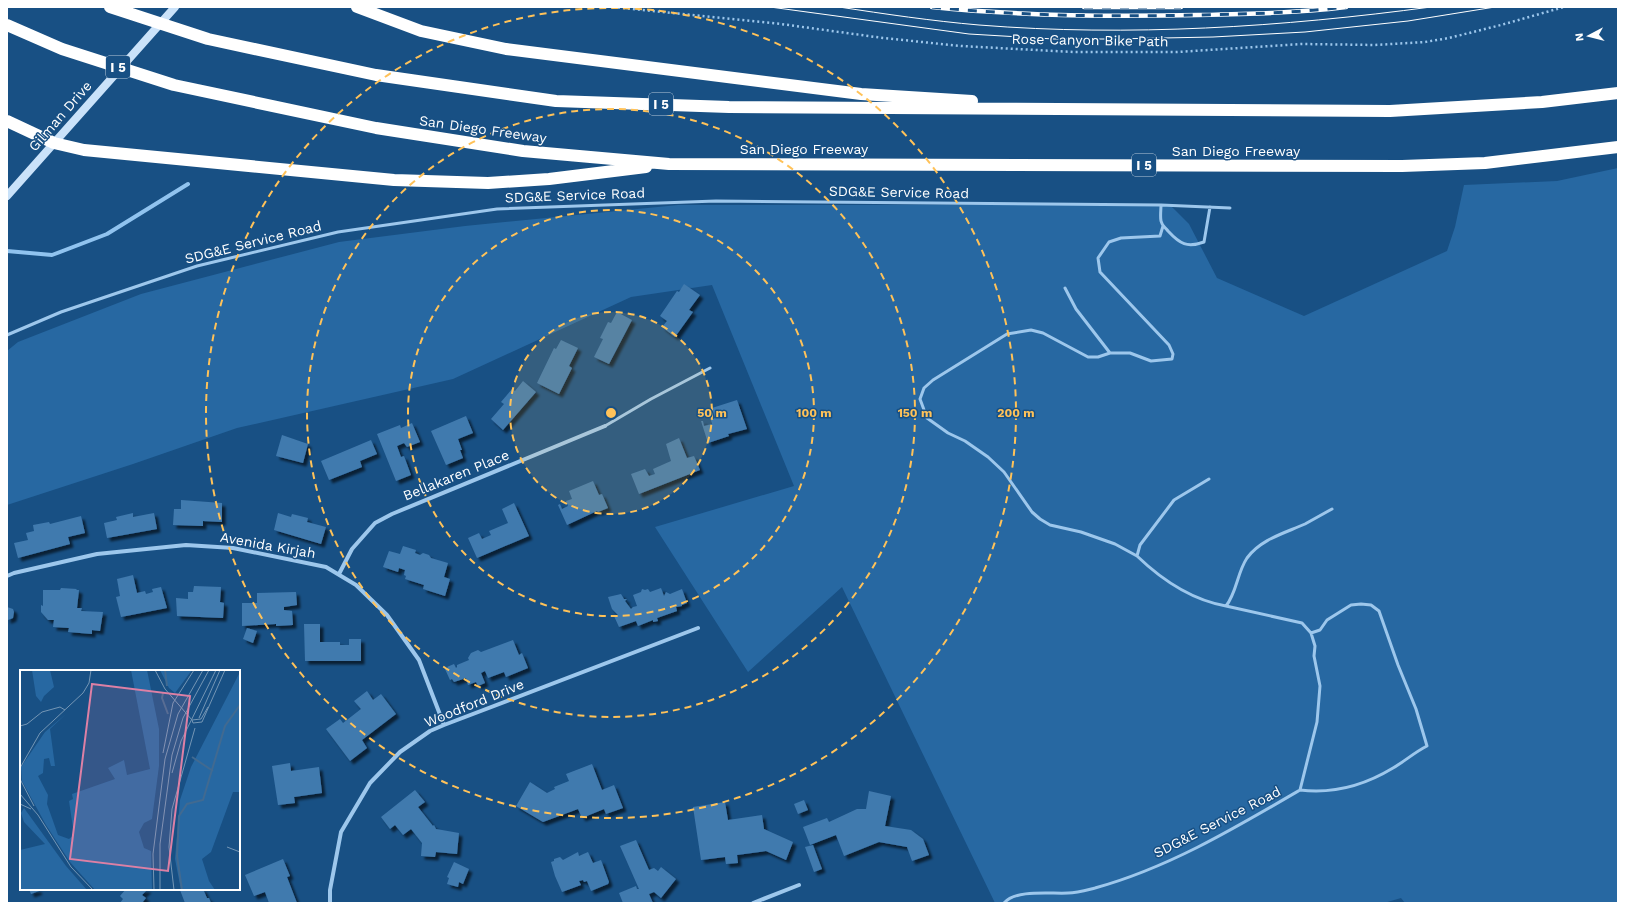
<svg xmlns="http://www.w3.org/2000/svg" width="1625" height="910" font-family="'Work Sans',sans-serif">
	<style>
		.green { fill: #2768a2 }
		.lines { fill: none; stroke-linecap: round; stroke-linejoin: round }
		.stream { stroke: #90c3ef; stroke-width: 4 }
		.building { fill: #417aae; filter: url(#shadow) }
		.path { stroke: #9dc7ec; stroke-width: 2.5; stroke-dasharray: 2 3; stroke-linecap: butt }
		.lane { stroke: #9dc7ec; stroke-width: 3 }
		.street { stroke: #9dc7ec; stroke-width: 4 }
		.secondary { stroke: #cae2f9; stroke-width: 8 }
		.highway { stroke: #fff; stroke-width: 12 }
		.tram { stroke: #fff; stroke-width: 1 }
		.rail-casing { stroke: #fff; stroke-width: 4.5 }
		.rail { stroke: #185084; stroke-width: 3; stroke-dasharray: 9; stroke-linecap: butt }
		.ring { fill: none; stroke: #ffc259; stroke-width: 2; stroke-dasharray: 7 5 }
		.labels { text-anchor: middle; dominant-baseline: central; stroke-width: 3; stroke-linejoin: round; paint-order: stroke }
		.shield { fill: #185084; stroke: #bacada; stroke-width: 1 }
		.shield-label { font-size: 13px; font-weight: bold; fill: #fff }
		.street-label { font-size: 14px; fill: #fff; stroke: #185084 }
		.inset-river { fill: none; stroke: #416a91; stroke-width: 2 }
		.inset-road { fill: none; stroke: #7496b5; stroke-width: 1 }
		.view { fill: #dd80a5; fill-opacity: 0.15; stroke: #dd80a5; stroke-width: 2 }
		.inset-edge { fill: none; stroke: #fff; stroke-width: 2 }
		.centre { fill: #ffc259; stroke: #185084; stroke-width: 2 }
		.ring-label { font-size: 12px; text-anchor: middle; font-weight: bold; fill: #ffc259; stroke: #185084; stroke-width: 3; stroke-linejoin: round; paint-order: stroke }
	</style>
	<defs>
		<filter id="shadow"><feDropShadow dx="3.5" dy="3.5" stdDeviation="1" flood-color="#0009"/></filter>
	</defs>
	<rect width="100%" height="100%" fill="#185084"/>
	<path class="green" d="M1618,168V903H1405L1401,898L1384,903H995L842,587L748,672L655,527L794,486L712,285L631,297L453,379L237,428L133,464L7,505V351L18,342L141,294L339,242L465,226L678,205H1170L1189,224L1217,278L1304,316L1447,251L1455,227L1464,185L1557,181Z"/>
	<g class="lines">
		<path class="stream" d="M7,251L52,255L107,234L188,184"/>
	</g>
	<path class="building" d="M684,284L700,295L689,310L693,312L675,337L662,327L667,321L660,316L677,291L679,292Z
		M617,312L632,320L609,364L594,357L603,339L600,338L608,322L611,323Z
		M561,340L578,348L569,366L572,368L559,394L537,383L554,348L556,349Z
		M523,381L536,392L503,430L491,419L504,404L501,402L512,389L515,391Z
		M737,400L747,429L728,434L729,436L708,443L701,421H703L704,426L712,424L711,420L715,418L712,408Z
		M466,416L473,433L458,439L462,450H460L463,458L446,465L431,431Z
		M412,423L420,442L407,447L404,443L397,446L401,457L404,456L411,475L396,481L377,434L400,425L401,428Z
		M282,435L308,444L303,463L276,456Z
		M679,438L687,458L694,456L700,470L639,494L631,474L645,469L649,476L655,474L653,469L671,461L666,444Z
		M371,440L377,454L360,461L362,467L329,480L321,461Z
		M593,481L599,495L602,494L608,508L598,512L597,511L567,525L558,505L560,504L562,509L568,506L566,501L572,499L569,491Z
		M181,500L222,503V522L203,521V526L173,525L174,509H181Z
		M514,503L529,536L477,558L468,538L479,533L482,539L491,535L489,531L508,523L502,509Z
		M133,513V517L154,513L157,529L107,538L104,523L117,520L116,517Z
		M278,513L291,517L292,514L308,518L307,522L326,527L321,544L274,530Z
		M81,516L85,533L68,537L70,544L18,558L14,543L28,540L26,533L34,531L33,525L49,522L50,524Z
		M403,546L416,550L415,553L420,555L423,553L429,555L431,558L448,563L444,577L450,579L445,596L423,589L424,585L405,579L406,576L404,575L405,570L399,568L398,572L383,567L389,551L400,554Z
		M133,575L137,593L145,591L146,594L153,592L152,589L161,587L167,608L121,617L116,597L120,596L117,579Z
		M194,586L221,587L220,602L224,603L223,618L177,616L176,598L188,599V592H193Z
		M61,588L77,589L76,590H79L77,608H82L81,611L103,612L100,631L92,630V634L68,632L69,628L53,627L54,620H48L41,612V605L43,606V590H60Z
		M661,588L664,596L666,592L670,594L682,589L687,603L682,605V606L676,607L677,611L657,618L658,621L653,622V620L638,626L636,621L619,627L614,616L618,615L612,609L608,597L621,594L624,599H627L625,601L631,609L633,607L637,606L633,595L641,592L642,589L645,590L648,589L650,592Z
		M296,592L297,605L284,607V610L292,611L293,625L276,626V624L242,626V603H257V593Z
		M7,607L13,609L14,612L13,618L8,620H7Z
		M304,624H320V642H340V645H349V639H361V661H305Z
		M247,628L257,631L253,643L243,639Z
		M513,640L519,655L522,653L528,668L506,677L504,672L488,678L485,671L481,673L485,683L478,686L476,682L468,685L466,678L454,682L452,679L450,680L445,669L448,668L447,667L454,664L456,668L457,667V665L469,660L468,658L471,653L478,650L481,652Z
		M367,691L373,700L381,694L396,714L362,740L367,748L350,761L326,729L340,719L343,723L361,709L354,701Z
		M290,763L291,771L319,767L322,793L294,797L295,803L278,805L272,766Z
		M592,764L602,790L614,785L623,808L606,814L604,809L582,818L578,809L543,822L516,806L530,782L547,793L555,789L554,787L569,781L566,774Z
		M415,790L425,802L418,807L433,826L434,825L436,829L442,830L459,833L457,854L436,852L435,857L421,856L422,843L411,829L403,835L395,825L390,829L381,817Z
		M869,791L891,796L885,826L911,830L923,839L929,855L912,861L907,847L879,842L844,856L836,835L810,845L803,827L827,818L829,822L857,809H866Z
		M804,800L808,810L798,814L794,804Z
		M725,802L728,820L762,815L764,829L793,842L786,860L766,851L737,855L738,863L726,864L725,857L701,860L693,807Z
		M636,840L649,870L654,868L658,871L661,867L676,879L661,898L654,892L649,894L653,903H623L619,893L636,886L637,889H639L620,846Z
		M813,845L822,869L814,872L805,847Z
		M578,852L579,856L588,852L593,863L601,860L609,882L608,884L591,891L587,881L584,882L583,880L579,881L581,885L562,892L555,876L551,862L554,861V859L560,857L563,860Z
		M283,859L290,876L287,877L297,903H269L265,892L254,896L245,875Z
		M454,862L469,869L463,884L459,882L458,887L447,884L449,878L447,877Z
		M29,889H38L39,891L31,894Z
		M126,889H148L142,895L146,898L142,903H120L123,899L120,896Z
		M177,889H203L207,898H209L211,903H185L180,890Z"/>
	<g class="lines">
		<path class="path" d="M613,7L781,24L883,38L961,46L1073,52H1177L1302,44L1375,45L1425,42L1449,38L1501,25L1564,7"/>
		<path class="lane" d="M1161,205C1161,210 1160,216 1161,221C1162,226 1165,227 1168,231C1180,244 1187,248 1204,242L1210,207
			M1065,288L1076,309L1110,353H1130L1151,361L1172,359L1173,354L1169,345L1100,272L1098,258L1109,242L1121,238L1160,236L1163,226
			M7,335L61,312L197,266L338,232L497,209L716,201L1161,205L1230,208
			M1110,353L1098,357H1088L1043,333L1031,330L1007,334L933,380L924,388L920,399L927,418L948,433L965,441L988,457L1004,472L1032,512L1040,519L1050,525L1081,532L1115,544L1137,556L1140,545L1174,500L1209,479
			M605,426L651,399L710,368
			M1137,556C1162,580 1192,600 1226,606C1237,592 1237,573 1247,558C1261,539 1285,533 1305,524C1314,519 1323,514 1332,509
			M1226,606L1302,623L1311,633L1320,630L1327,620L1351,605L1361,604L1371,605L1379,611L1398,665L1416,709L1427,746C1415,752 1405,761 1393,768C1365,785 1333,794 1300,790
			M1004,903C1016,889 1051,894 1068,893C1077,893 1087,890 1095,888C1168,868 1235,828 1300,790L1317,722L1320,686L1314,656L1315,646L1311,633"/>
		<path class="street" d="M339,574L352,549L375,523L392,514L605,426
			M7,576L14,573L97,554L186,545L233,548L326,567L356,585L387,615L419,660L444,725
			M330,903V890L341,832L370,783L400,752L430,731L444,725L698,628
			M753,903L799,885"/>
		<path class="secondary" d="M7,196L175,7"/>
		<path class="highway" d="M110,7L208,39L376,75L556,101L729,107L1390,111L1542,102L1618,93
			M357,7L421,31L506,49L861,94L972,101
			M7,25L62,49L174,85L376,128L523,151L669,164L1402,166L1485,163L1618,147
			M7,121L54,143L84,150L394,180L488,183L549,179L646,167"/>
		<path class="tram" d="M770,7L969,34L1054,39H1112L1213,37L1305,32L1408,21L1495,7
			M839,7C885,14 932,21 979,25C1129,37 1282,27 1431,7"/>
		<g class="rail-casing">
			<path id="rail" d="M932,7C1020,16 1109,17 1198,15C1248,14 1296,13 1346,7
				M1084,7H1181"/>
		</g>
		<use href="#rail" class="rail"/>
	</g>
	<circle cx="611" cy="413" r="101" fill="#ffc259" fill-opacity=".12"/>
	<g class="ring">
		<circle cx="611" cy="413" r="101"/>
		<circle cx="611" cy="413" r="203"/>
		<circle cx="611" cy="413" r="304"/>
		<circle cx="611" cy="413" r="405"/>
	</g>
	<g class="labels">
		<g class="shield">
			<rect x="106" y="56" width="24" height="22" rx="3"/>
			<rect x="649" y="93" width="24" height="22" rx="3"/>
			<rect x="1132" y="154" width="24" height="22" rx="3"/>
		</g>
		<g class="shield-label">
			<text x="118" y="67">I 5</text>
			<text x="661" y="104">I 5</text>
			<text x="1144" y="165">I 5</text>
		</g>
		<g class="street-label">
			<text transform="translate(1090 40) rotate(1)">Rose Canyon Bike Path</text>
			<text transform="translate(60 116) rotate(-49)">Gilman Drive</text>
			<text transform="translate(483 129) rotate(8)">San Diego Freeway</text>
			<text x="804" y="149">San Diego Freeway</text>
			<text x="1236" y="151">San Diego Freeway</text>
			<text transform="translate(899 192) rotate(1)">SDG&amp;E Service Road</text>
			<text transform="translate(575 195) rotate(-2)">SDG&amp;E Service Road</text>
			<text transform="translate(253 242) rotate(-14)">SDG&amp;E Service Road</text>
			<text transform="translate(456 475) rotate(-22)">Bellakaren Place</text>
			<text transform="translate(268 545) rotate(10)">Avenida Kirjah</text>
			<text transform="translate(474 703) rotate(-22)">Woodford Drive</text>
			<text transform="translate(1217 822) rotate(-27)">SDG&amp;E Service Road</text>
		</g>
	</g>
	<g transform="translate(20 670)">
		<rect width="220" height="220" fill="#185084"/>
		<path d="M12,0H30L34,17L24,26L21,32L16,26ZM111,0H127L139,59V96L132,149L124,153L119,162L124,178L131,181L132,220H75L50,192L26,155L2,111L1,97L25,62L46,44L30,59L35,96H31L29,88L24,89L23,103L18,106L28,125L27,134L38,165L49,169L54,165L49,131L53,129L52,124L95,109L88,98L104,90L107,105L130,99ZM140,0H172L155,23L149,18ZM220,2V122H213L191,182L182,189L189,211L195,220H161L155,189L160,130L171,97ZM4,138L46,196L67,220H0V180L25,174L4,152L1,143Z" fill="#2768a2"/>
		<path class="inset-river" d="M145,0L147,16M143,23L142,28L148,44M172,87L193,101M162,220L157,186L159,146L167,134L183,130L205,56L220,35"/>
		<path class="inset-road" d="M135,0L145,19L172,50M188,37L181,49L172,50L173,53L182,52L205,0M179,48L200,0M0,56L7,54L22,42L40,37L45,40M20,63L63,23L69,13L71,0M143,83L153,33L174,0M0,98L20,63M152,103L161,71L196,0M0,109L14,136M0,124L18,145L51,197L73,220M0,134L11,139M207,177L220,182M134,220L133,184L145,89L158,44L183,0M140,220V174L152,85L163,48L189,0M154,220L149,177L152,139L175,58"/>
		<path class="view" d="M72,14L170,26L148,201L50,189Z"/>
		<rect width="220" height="220" class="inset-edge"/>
	</g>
	<circle cx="611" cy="413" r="6" class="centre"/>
	<g class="ring-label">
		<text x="712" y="417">50 m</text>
		<text x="814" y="417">100 m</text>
		<text x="915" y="417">150 m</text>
		<text x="1016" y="417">200 m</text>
	</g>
	<rect width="1625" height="910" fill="none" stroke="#ffffff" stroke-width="16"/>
	<g transform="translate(1589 36) rotate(263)" stroke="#185084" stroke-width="3" paint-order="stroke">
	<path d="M0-3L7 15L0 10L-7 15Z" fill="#ffffff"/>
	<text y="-6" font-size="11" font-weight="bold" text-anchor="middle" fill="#ffffff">N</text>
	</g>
</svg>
